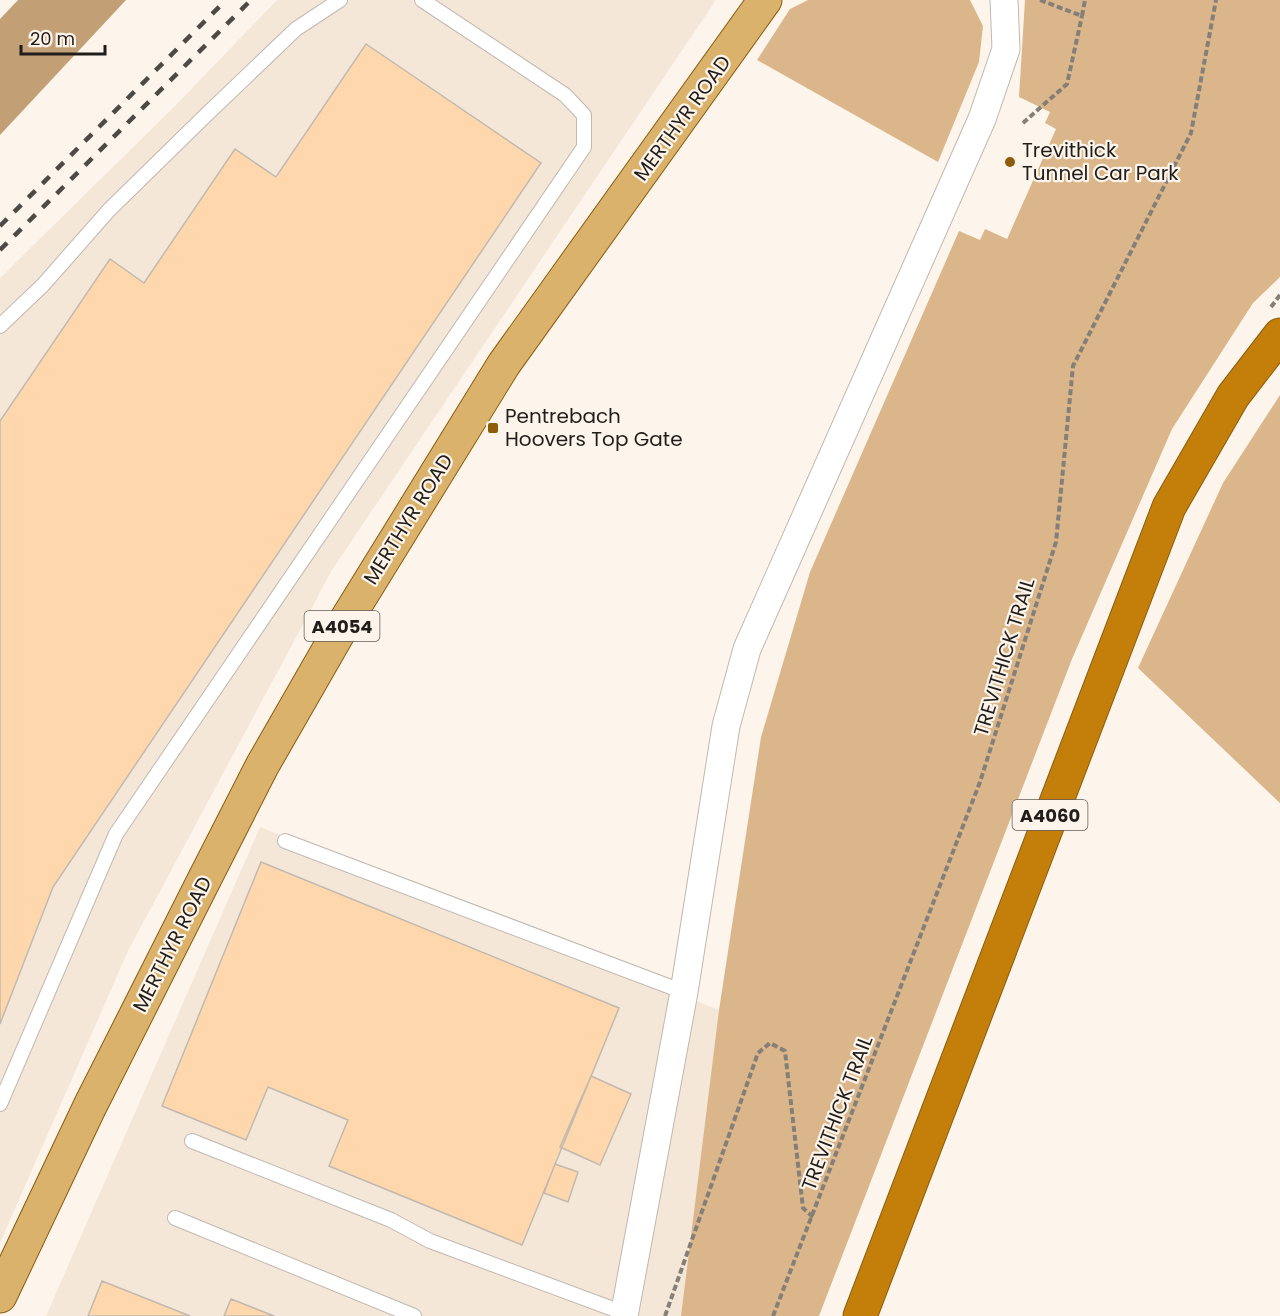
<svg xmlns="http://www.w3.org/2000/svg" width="1280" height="1316" font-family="Poppins,sans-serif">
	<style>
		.built { fill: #f4e7d7 }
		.forest { fill: #dbb68b }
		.water { fill: #c29f74 }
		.building { fill: #fed8ac; stroke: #c1b9b0; stroke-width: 1.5 }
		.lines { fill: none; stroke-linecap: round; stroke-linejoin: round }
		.lane-casing { stroke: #c0b8af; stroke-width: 16 }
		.street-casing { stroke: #c0b8af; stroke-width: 29 }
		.primary-casing { stroke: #8a5d0f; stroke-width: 35 }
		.highway-casing { stroke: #8a5d0f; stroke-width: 35 }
		.path { stroke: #847f78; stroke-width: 4; stroke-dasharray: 6 3; stroke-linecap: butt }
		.lane { stroke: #fff; stroke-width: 14 }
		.street { stroke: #fff; stroke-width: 27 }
		.primary { stroke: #dbb26b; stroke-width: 33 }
		.highway { stroke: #c37f09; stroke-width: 33 }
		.rail { stroke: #4d4945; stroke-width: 4.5; stroke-dasharray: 10 10; stroke-linecap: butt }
		.poi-dot { fill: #8e5c0a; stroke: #fdf5eb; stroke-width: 2 }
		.labels { text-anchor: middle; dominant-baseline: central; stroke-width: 4.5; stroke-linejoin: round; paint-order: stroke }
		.shield { fill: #fdf5eb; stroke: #625e59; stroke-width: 1.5 }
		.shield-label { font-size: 18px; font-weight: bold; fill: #201d1a }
		.street-label { font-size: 20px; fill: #201d1a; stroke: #fdf5eb }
		.poi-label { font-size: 20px; fill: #201d1a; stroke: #fdf5eb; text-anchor: start }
	</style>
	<rect width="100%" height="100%" fill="#fdf5eb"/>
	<path class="built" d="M277,0H716L332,570L128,951L0,1243V278L174,107Z
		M260,827L719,1010L681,1316H46Z"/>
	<path class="forest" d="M808,0H970L983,26L979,62L938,162L757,60L790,9Z
		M1025,0H1280V277L1253,303L1172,429L1072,659L819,1316H681L719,1010L761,737L810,572L959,231L980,240L985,229L1007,239L1056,129L1045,123L1050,112L1019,97Z
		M1280,395V803L1138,668L1223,483Z"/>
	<path class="water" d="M18,0H126L0,135V19Z"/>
	<path class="building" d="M366,44L541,163L53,887L0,1024V421L110,259L144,283L235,149L276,177Z
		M261,862L619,1008L522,1245L329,1166L348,1120L268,1087L246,1140L162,1106Z
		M591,1076L631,1094L600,1165L560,1147Z
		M555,1164L578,1172L568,1202L544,1193Z
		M102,1281L190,1316H88Z
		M231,1299L274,1316H224Z"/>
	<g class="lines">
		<g class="lane-casing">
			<path id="lane" d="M0,326L43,285L109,210L205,116L296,29L340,0
				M285,841L684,992
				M0,1104L116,834L584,147V115L565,95L422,0
				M192,1141L391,1220L430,1241L624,1313
				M175,1218L414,1316"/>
		</g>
		<g class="street-casing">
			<path id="street" d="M624,1316L684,992L726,726L747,649L982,119L1006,49L1004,0"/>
		</g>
		<g class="primary-casing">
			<path id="primary" d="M0,1296L90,1106L204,880L262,766L340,630L504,364L765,0"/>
		</g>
		<g class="highway-casing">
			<path id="highway" d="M860,1316L1169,507L1233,396L1280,335"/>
		</g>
		<path class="path" d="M1040,0L1082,16L1085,0
			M1023,123L1067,84L1082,16
			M1271,307L1280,295
			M665,1316L758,1053L770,1043L785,1051L803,1208L813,1217
			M773,1316L980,782L1056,542L1073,366L1191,133L1216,0"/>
		<use href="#lane" class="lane"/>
		<use href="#street" class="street"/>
		<use href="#primary" class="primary"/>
		<use href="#highway" class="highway"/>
		<path class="rail" d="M0,226L226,0
			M0,250L251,0"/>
	</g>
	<g class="poi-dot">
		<circle cx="1010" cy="162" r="6"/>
		<rect x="487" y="422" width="12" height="12" rx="3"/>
	</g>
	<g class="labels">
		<g class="shield">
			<rect x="304.5" y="611" width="75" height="30" rx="4.5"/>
			<rect x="1012.5" y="800" width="75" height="30" rx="4.5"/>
		</g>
		<g class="shield-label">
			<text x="342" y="626">A4054</text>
			<text x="1050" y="815">A4060</text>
		</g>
		<g class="street-label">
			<text transform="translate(682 118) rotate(-54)">MERTHYR ROAD</text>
			<text transform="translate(408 519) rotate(-58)">MERTHYR ROAD</text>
			<text transform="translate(1004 657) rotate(-73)">TREVITHICK TRAIL</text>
			<text transform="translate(172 944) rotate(-63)">MERTHYR ROAD</text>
			<text transform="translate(837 1113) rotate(-69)">TREVITHICK TRAIL</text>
		</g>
		<g class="poi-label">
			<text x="1022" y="150">Trevithick<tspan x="1022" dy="23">Tunnel Car Park</tspan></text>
			<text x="505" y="416">Pentrebach<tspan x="505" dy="23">Hoovers Top Gate</tspan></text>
		</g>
	</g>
	<path d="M21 45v9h84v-9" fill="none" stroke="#201d1a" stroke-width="3"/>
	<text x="30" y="45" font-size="18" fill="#201d1a" stroke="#fdf5eb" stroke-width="4.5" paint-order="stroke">20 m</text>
</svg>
